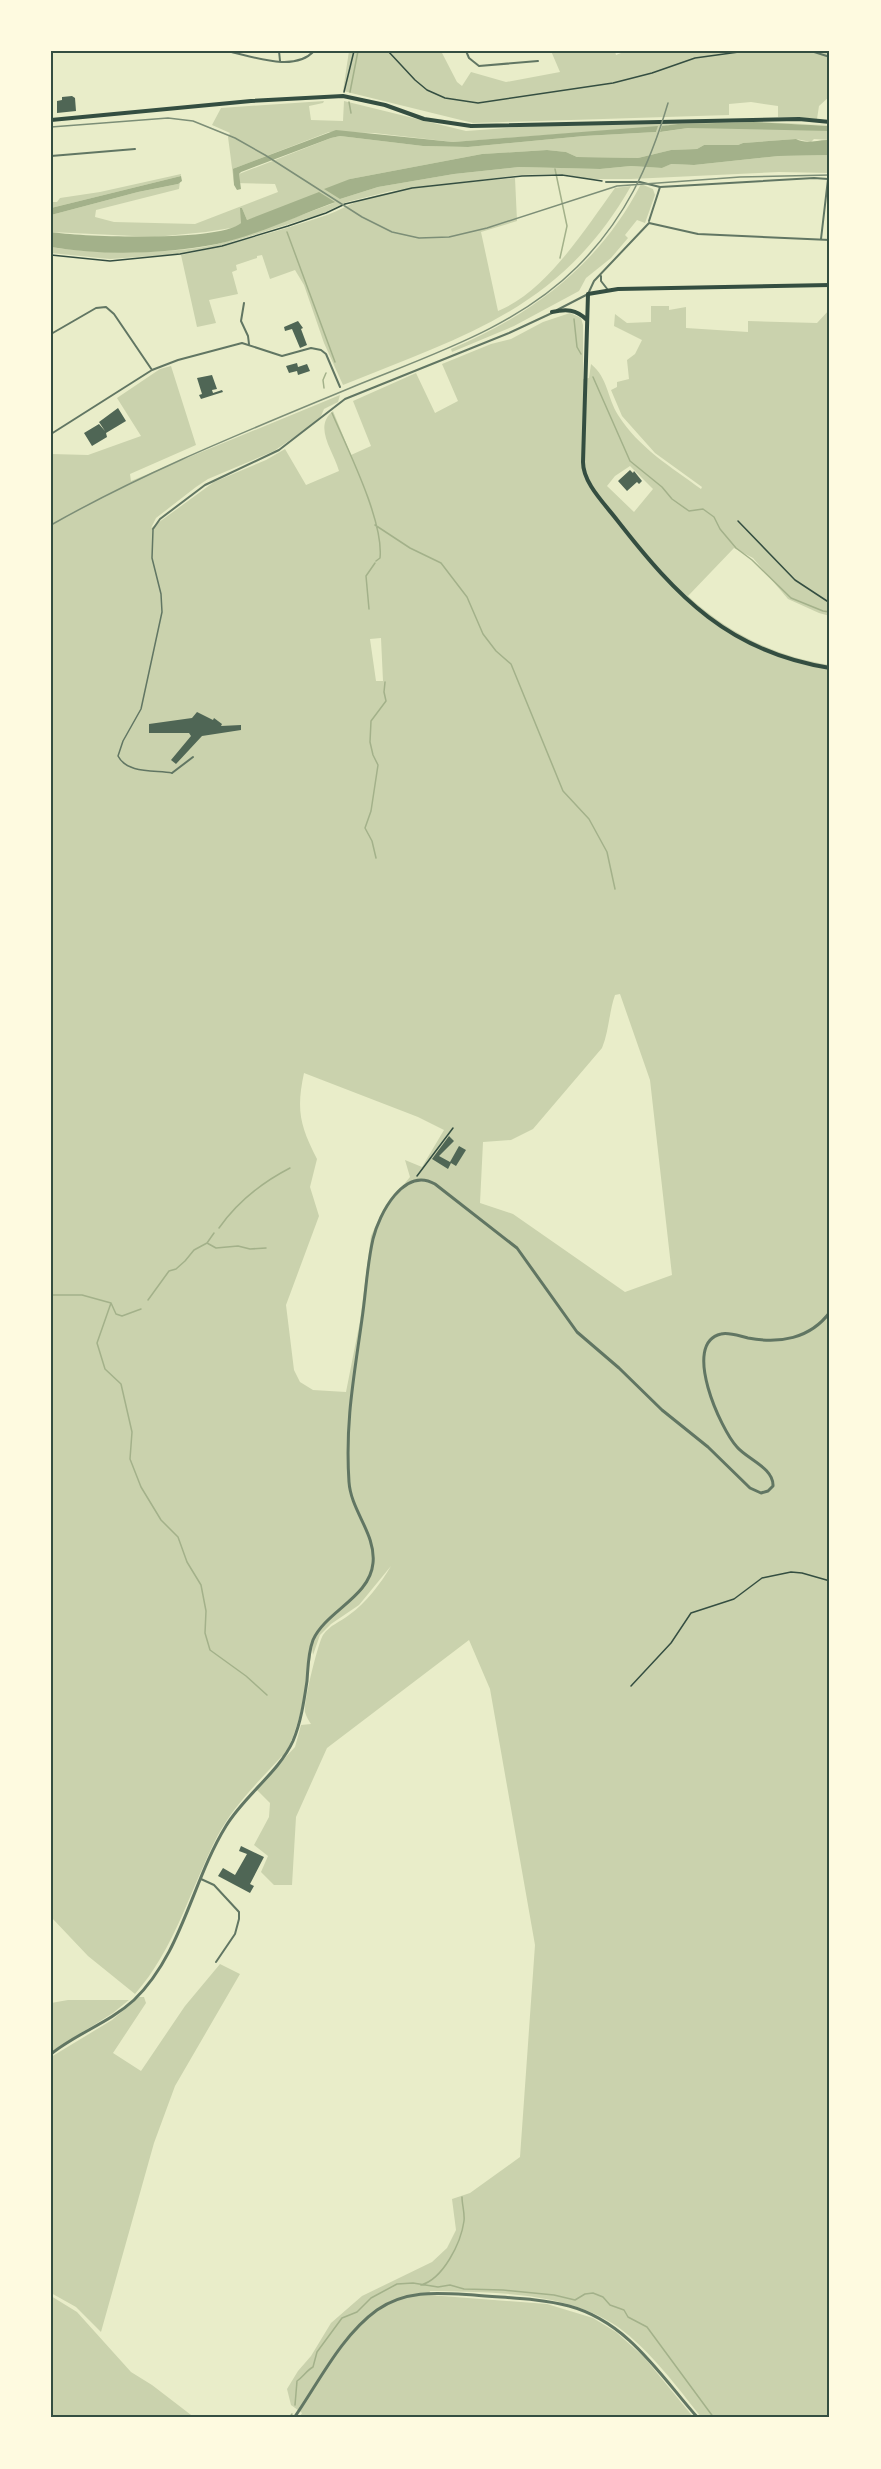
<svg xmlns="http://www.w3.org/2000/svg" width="881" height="2469" font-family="'Source Sans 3',sans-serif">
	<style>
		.green { fill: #cad2ad; fill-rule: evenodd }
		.water { fill: #a3b18a }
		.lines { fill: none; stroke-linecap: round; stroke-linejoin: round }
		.stream { stroke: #a3b18a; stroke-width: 1.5 }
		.building { fill: #4f6655 }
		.path { stroke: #344e41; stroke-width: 1.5 }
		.service { stroke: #617663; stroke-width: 1.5 }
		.minor { stroke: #617663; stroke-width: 2 }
		.tertiary { stroke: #617663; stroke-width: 3 }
		.secondary { stroke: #344e41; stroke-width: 4 }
		.primary { stroke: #344e41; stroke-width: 4 }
		.rail { stroke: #7c8e77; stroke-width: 1.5 }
		.neatline { fill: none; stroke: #344e41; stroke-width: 2 }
	</style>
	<rect width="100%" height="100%" fill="#e9edc9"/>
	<path class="green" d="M349,51H441L457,82L462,86L471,72L506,82L560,72L551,51H615L616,55L626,51H822L830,55V96L819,106L817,119L778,117V106L751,102L729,104V115L473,123L343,91Z
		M324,101L323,103L309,106L311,120L343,121L344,101L466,131L533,126L720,122L830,125L754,122L668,125L661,132L688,128L817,129L830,131V140L814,139L811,142L796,139L743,143L738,145H704L697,149L671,150L638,158L577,157L566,152L547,150L482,154L350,179L340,199L378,187L454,174L519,167L600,169L631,166L662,168L670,164L694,165L779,156L830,155V173L779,172L631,179H590L561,174L520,175L391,191L347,202L321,214L222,245L180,254L110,259L51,253V247C95,254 178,255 221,243C259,232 297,216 334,203L264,215L247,220L242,208L241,223L237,227L206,232L155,237L51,232V215L138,192L178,184L181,176L51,208V202H57L60,198L100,192L181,174L179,189L96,210L95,217L114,222L195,224L278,192L275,184L234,183L228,137L230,133L212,125L221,108ZM657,127L656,132L584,136L468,147L423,146L340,136L331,138L239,174L235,168L329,132L374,133L453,142Z
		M515,178L517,221L481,232L498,311C547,291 585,229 615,188L631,186C561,309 466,335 343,385L324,343L304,285L295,270L270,279L262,255L257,256V258L236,265L237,270L232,272L238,294L209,300L216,323L197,327L181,255C230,245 279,231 327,215C339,211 349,204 361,200C409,184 465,183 515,178Z
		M641,184L653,189L655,195L645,223L637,220L625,235L628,238L611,258L586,278L579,291L514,326L452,352L451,349C532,315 600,264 641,184Z
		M651,306H669V310L686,307V328L748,332V321L817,323L830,309V616L819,613L788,599L753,558L734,548L688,596C729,634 775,656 830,665V2418H702C677,2387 651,2351 618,2327C567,2292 500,2293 440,2291H430L429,2295L547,2304L593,2318L616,2332L644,2357L694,2418H299L302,2413L291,2405L287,2389L298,2371L311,2356L331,2323L362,2296L432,2262L447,2248L456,2230L452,2199L470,2193L520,2157L535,1945L490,1689L469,1640L327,1748L296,1817L292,1885H274L261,1872L268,1856L254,1845L269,1817L270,1803L256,1789L295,1747L301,1725L311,1724C309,1721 306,1716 305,1712C303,1704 318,1643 323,1635C330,1625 340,1622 349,1615C366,1603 381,1583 391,1566L359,1605L331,1624L320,1635L313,1655L312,1648C306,1686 302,1722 284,1757L282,1756C259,1781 234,1805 218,1835C191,1887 175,1949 135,1994L88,1956L51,1917V454L88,455L141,436L117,398L160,369L171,366L196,445L130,474L131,481L340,395L338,402L324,409L321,416L306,429L274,451L208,479L196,487L156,518L151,528L214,482L266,460L285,449L306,485L339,471C333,450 313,427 333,411L351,455L371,446L353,401L416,373L435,413L458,401L442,364L491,344L511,339L543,322L570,313L581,318L583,325V379L589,378L591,364C608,378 607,397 618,415C639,448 671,467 701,489L702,487L655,453L622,416L611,390L617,387V382L629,379L627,360L635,354L642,340L614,326L615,314L627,323L651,322ZM630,466L653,489L634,512L607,486L615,476ZM381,638L383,681H376L370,639ZM620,994L650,1080L672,1275L625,1292L513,1214L480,1203L483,1142L511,1140L533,1129L602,1048C609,1031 609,1012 615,995ZM304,1073L418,1117L444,1130L422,1167L405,1160L410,1177L383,1210L371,1236L360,1321L346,1392L313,1390L300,1382L294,1370L286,1305L319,1216L310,1187L317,1159C300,1126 296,1110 304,1073Z
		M220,1964L240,1974L175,2086L154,2143L101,2332L76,2307L51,2293V2057L112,2020L139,1997H144L146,2003L113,2053L141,2071L185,2006Z
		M68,2000H129L113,2013L51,2052V2003Z
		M51,2296L77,2312L131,2372L152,2385L195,2418H51Z"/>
	<path class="water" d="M754,122L830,126V131L688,128L660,132L662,126L678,124Z
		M658,126L656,132L584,136L468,147L423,146L340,136L331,138L241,172L239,174L241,189L237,190L234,185L233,169L235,168L336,130L453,142Z
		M796,139C807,145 818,139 830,140V155L779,156L694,165L671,164L662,168L631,166L600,169L519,167L454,174L378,187L340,199L324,189L350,179L482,154L547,150L566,152L577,157L638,158L671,150L697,149L704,145H738L743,143Z
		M181,176L182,181L178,184L138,192L51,215V208Z
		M319,192L335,202C298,216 254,236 217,244C164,254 104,256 51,247V232C81,237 221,242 241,223L240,208H242L247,220Z"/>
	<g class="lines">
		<path class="stream" d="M350,92L358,51
			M349,102L351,113
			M555,169L567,226L560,258
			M287,232L335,362
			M574,319L577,347L581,354
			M593,377L630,461L662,487L672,499L689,511L703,509L714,517L720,529L736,548L752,560L791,598L823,611L830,612
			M324,388L323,380L326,373
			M332,413C347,448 384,521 380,558L376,561
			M375,525L410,548L441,563L467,597L483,634L496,651L511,664L563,791L589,819L607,852L615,889
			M369,609L366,576L375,563
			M376,858L372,841L365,828L371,811L378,765L373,755L370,742L371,721L386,701L384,692L385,682
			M219,1228C238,1201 261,1183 290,1168
			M207,1243L216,1248L238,1246L250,1249L266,1248
			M51,1295H82L111,1303L97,1343L105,1369L121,1384L132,1432L130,1459L141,1487L161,1520L178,1537L187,1562L201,1585L206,1611L205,1633L210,1650L246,1676L267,1695
			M148,1300L169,1271L176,1269L185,1261L194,1250L207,1243L214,1233
			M111,1303L116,1314L122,1316L141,1309
			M421,2285C443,2279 461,2243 464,2221C465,2213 462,2205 462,2197
			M295,2405L297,2381C303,2377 306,2371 313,2367L317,2352L342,2318L357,2312L371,2298L397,2284L413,2283L438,2287L450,2285L464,2289L503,2290L554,2295L575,2300L585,2294L593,2293L603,2297L610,2305L624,2310L628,2317L647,2327L714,2418
			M289,2418L292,2414"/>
	</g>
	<path class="building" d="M72,96L75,98L76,111L57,113V101L62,100V97Z
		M298,321L303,328L301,329L307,345L300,348L292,329L285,331L284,327Z
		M297,363L298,367L307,364L310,371L298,375L297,371L289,373L286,366Z
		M212,375L217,389L212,390L213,393L222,390L223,392L201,399L199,395L202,394L197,378Z
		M118,408L126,421L106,433L107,437L92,446L84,433L99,424L105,431L99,422Z
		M630,470L633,473L634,471L642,481L639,484L637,482L627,491L618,481Z
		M197,712L213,720L214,718L222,724L221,726L241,725V730L202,736L176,764L171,760L191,736L189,733H149V724L192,718Z
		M449,1136L454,1141L439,1156L450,1162L459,1146L466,1150L456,1166L451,1163L448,1169L432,1159Z
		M241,1846L264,1857L250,1884L254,1886L250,1893L218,1876L223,1868L235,1875L247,1854L239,1851Z"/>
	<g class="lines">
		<path class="path" d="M388,51L415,80L427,90L445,98L478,103L613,83L652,73L695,58L746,51
			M344,92L354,51
			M51,255L110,261L180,254L222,246L288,226L326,213L345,204L412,188L522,176L562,175L602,181
			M738,521L795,580L830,603
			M417,1176L453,1128
			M631,1686L671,1643L691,1613L734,1599L762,1578L791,1572L802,1573L830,1581"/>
		<path class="service" d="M153,530L152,558L161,594L162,612L141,709L123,741L118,756C127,774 155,770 172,773"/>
		<path class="minor" d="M227,51C252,56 294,73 314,51
			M279,51L280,61
			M466,51L469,58L479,66L538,61
			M811,51L830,57
			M51,54L53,51
			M51,156L135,149
			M606,182H640L660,187L814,178L828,179L821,239
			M649,221L660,187
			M601,276V281L608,290
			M244,303L241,321L248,336L249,344
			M557,310L588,294L594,281L649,223L698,234L830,240
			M51,334L96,308L106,307L114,314L152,370
			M51,434L152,370L178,360L242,343L282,356L311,348L321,350L326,354L340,387
			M153,529L160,519L205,485L279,450L345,399L509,333L552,313
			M172,773L193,757
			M201,1879L214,1885L239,1912V1919L235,1934L216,1962"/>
		<path class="tertiary" d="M51,2054C77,2033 109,2023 134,2000C182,1954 192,1881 226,1826C244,1796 279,1772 293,1741C301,1722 304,1701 307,1681C308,1668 308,1653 313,1640C326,1611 370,1597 373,1563C376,1534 351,1511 349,1482C345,1422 354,1377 362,1319C366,1292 367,1265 373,1239C379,1214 404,1166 435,1184L517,1248L577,1332L619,1368L662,1410L708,1447L750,1488L761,1493L768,1491L773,1486C774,1468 747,1459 737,1447C721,1430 681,1343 721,1334C729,1332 739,1336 748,1338C779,1344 810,1339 830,1312
			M294,2418C319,2382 341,2336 377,2310C407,2289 440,2293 474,2295C505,2298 539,2298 569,2306C628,2322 660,2375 698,2418"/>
		<path class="secondary" d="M830,285L618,289L588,294L583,462C583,483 604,503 617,520C677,597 729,652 830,668
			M552,312C566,309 576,309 587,320"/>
		<path class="primary" d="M51,120L251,101L343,96L385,105L424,119L471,126L799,119L830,122"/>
		<path class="rail" d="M51,127L168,118L193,121L235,138L265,155L362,217L392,232L419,238L449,237L487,228L617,186L740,177L830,175
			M51,525C148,470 252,429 355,386C433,354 517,327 577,267C625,219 649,167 668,103"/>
	</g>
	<rect width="881" height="2469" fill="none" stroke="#fefae0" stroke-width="105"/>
	<rect x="52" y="52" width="776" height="2364" class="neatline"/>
</svg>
